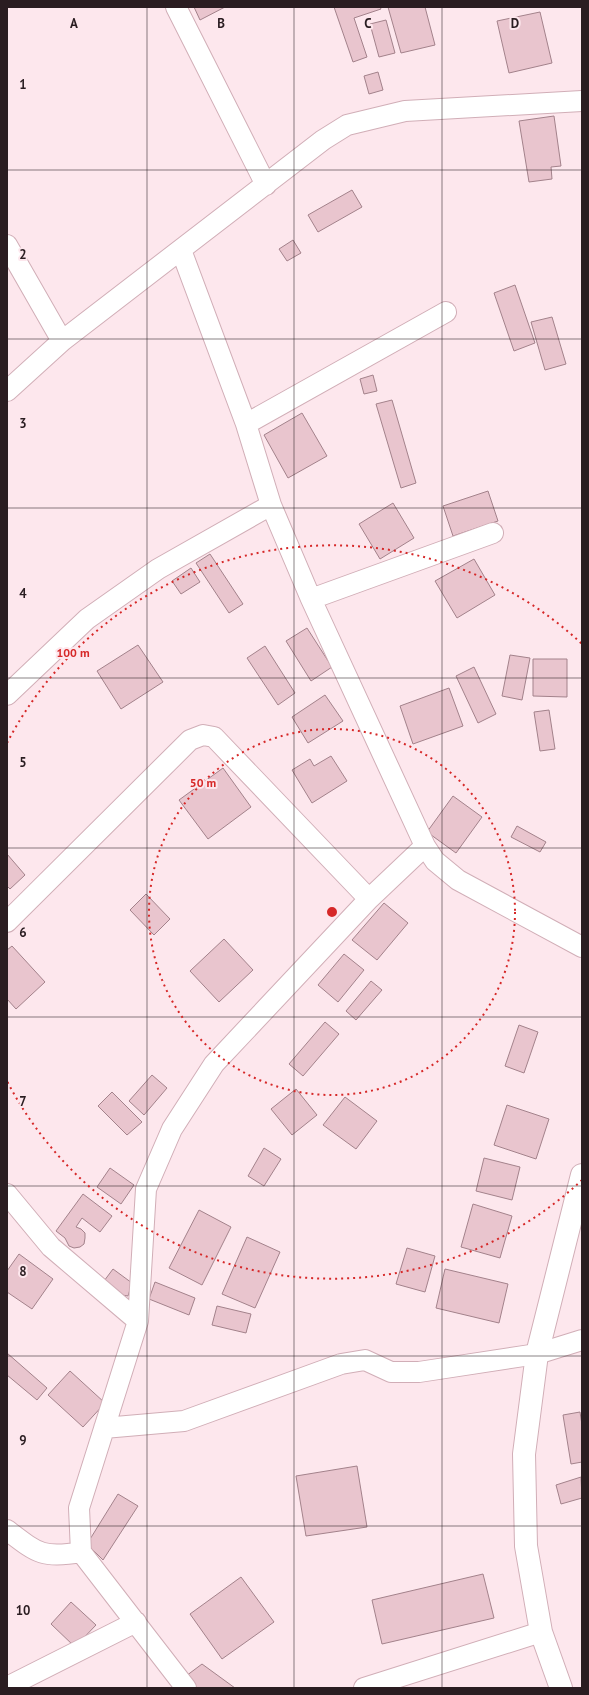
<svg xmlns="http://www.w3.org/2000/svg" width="589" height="1695" font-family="'PT Sans',sans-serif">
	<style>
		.building { fill: #e9c5ce; stroke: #a3828b }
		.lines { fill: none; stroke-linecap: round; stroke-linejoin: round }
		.street-casing { stroke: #d1aeb7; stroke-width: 22 }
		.secondary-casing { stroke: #d1aeb7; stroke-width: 24 }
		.street { stroke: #fff; stroke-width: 20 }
		.secondary { stroke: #fff; stroke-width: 22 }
		.grid { fill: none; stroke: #2a1d21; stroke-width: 1; stroke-opacity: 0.55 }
		.ring { fill: none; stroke: #d62828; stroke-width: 2; stroke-dasharray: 2 4 }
		.grid-label { font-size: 13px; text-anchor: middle; font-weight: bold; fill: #2a1d21; stroke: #fde7ed; stroke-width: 4; stroke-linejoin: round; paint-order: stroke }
		.centre { fill: #d62828; stroke: #fde7ed; stroke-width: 2 }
		.ring-label { font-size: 12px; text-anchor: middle; font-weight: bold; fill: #d62828; stroke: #fde7ed; stroke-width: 4; stroke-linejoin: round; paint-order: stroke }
	</style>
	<rect width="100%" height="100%" fill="#fde7ed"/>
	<path class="building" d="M194,7H225L200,20Z
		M334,7H380L381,9L354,18L367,57L353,62Z
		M388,7H425L435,45L401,53Z
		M540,12L552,63L509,73L497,21Z
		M386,20L395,53L379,57L370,24Z
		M378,72L383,90L369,94L364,76Z
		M554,116L561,166L551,167L552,179L529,182L519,121Z
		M352,190L362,207L318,232L308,215Z
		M293,240L301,253L287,261L279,249Z
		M515,285L535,343L514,351L494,293Z
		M552,317L566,364L545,370L531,322Z
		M373,375L377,391L364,394L360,379Z
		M392,400L416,483L401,488L376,404Z
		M302,413L327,456L288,478L264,435Z
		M488,491L498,521L453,536L443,506Z
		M393,503L414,538L380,559L359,524Z
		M210,554L243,604L229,613L196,563Z
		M474,559L495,595L457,618L435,581Z
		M191,568L200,582L181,594L172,581Z
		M307,628L332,667L311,681L286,641Z
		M138,645L163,682L121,709L97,671Z
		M265,646L295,693L278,705L247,658Z
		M510,655L530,658L522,700L502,696Z
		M533,659H567V697L533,696Z
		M474,667L496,714L478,723L456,676Z
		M449,688L463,726L413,744L400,706Z
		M325,695L343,721L308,743L292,717Z
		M549,710L555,749L540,751L534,712Z
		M331,756L347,781L312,803L292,770L310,759L314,766Z
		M223,768L251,807L208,839L179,800Z
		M453,796L482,817L456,853L427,832Z
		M517,826L546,842L540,852L511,837Z
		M7,854L25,875L10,889L7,886Z
		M146,894L170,919L154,935L130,910Z
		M384,903L408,923L377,960L352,940Z
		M224,939L253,970L219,1002L190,971Z
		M12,946L45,982L16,1009L7,999V950Z
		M344,954L364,970L338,1002L318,985Z
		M371,981L382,990L356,1020L346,1011Z
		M325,1022L339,1034L303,1076L289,1064Z
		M519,1025L538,1032L524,1073L505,1066Z
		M152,1075L167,1088L144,1115L129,1101Z
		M296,1089L317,1115L292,1135L271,1109Z
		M112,1092L142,1122L127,1135L98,1106Z
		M345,1097L377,1121L356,1149L323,1125Z
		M507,1105L549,1119L536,1159L494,1145Z
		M264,1148L281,1159L264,1186L248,1176Z
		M484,1158L520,1167L512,1200L476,1191Z
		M110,1168L134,1185L121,1204L97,1187Z
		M83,1194L112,1216L100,1232L82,1218L76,1227L81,1229L85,1233V1238L84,1244L80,1247L74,1248L69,1246L65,1238L56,1231Z
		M473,1204L512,1216L500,1258L461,1247Z
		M199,1210L231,1227L202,1285L169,1268Z
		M247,1237L280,1252L255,1308L222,1294Z
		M407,1248L435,1256L425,1292L396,1284Z
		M19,1254L53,1279L32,1309L7,1292V1271Z
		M113,1269L132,1283L128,1296L122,1295L104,1281Z
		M445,1269L508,1284L499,1323L436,1308Z
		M155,1282L195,1298L189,1315L149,1299Z
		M217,1306L251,1314L246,1333L212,1325Z
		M7,1353L47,1388L37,1400L7,1375Z
		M70,1371L105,1403L83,1427L48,1395Z
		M580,1412L582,1425V1462L571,1464L563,1415Z
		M357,1466L367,1527L306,1536L296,1476Z
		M581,1477L582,1498L561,1504L556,1485Z
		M118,1494L138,1506L103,1560L87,1544Z
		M483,1574L494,1618L382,1644L372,1600Z
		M241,1577L274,1622L222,1659L190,1614Z
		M71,1602L96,1625L75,1647L51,1624Z
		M202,1664L235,1688H195L186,1676Z"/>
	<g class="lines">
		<g class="street-casing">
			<path id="street" d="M176,7L266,185
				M7,245L62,341
				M181,250L246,424L271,505L311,599L425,846L435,861L458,880L582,947
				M7,391L62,341L323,140L347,125L405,111L582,101
				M246,424L446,312
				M311,599L493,533
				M7,695L87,619L158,569L271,505
				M7,922L190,740L203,735L214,737L369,899
				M7,1194L51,1247L138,1321
				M104,1428L184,1421L341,1364L365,1360L391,1372H419L537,1354L582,1340
				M7,1530C37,1553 43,1559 81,1552
				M7,1687L136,1622
				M186,1688L81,1552L79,1508L138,1321L146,1189L172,1129L214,1064L369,899L425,846
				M364,1688L541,1632"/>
		</g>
		<g class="secondary-casing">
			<path id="secondary" d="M561,1688L541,1632L526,1546L524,1454L537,1354L582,1175"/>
		</g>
		<use href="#street" class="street"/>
		<use href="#secondary" class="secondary"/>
	</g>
	<path class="grid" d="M147,7V1688M294,7V1688M442,7V1688M7,170H582M7,339H582M7,508H582M7,678H582M7,848H582M7,1017H582M7,1186H582M7,1356H582M7,1526H582"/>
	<g class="ring">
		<circle cx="332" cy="912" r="183"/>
		<path d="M582 1180A366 366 0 0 1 7 1081M7 743A366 366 0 0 1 582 644"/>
	</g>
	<g class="grid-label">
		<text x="74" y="28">A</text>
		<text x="221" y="28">B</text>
		<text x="368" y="28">C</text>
		<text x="515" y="28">D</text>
		<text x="23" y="89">1</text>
		<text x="23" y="259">2</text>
		<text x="23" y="428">3</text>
		<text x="23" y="598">4</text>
		<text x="23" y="767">5</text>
		<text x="23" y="937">6</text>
		<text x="23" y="1106">7</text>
		<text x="23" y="1276">8</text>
		<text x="23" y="1445">9</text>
		<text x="23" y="1615">10</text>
	</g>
	<circle cx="332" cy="912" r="6" class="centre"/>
	<g class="ring-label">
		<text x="73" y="657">100 m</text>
		<text x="203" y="787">50 m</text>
	</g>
	<rect width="589" height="1695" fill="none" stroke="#2a1d21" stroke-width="16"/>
</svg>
